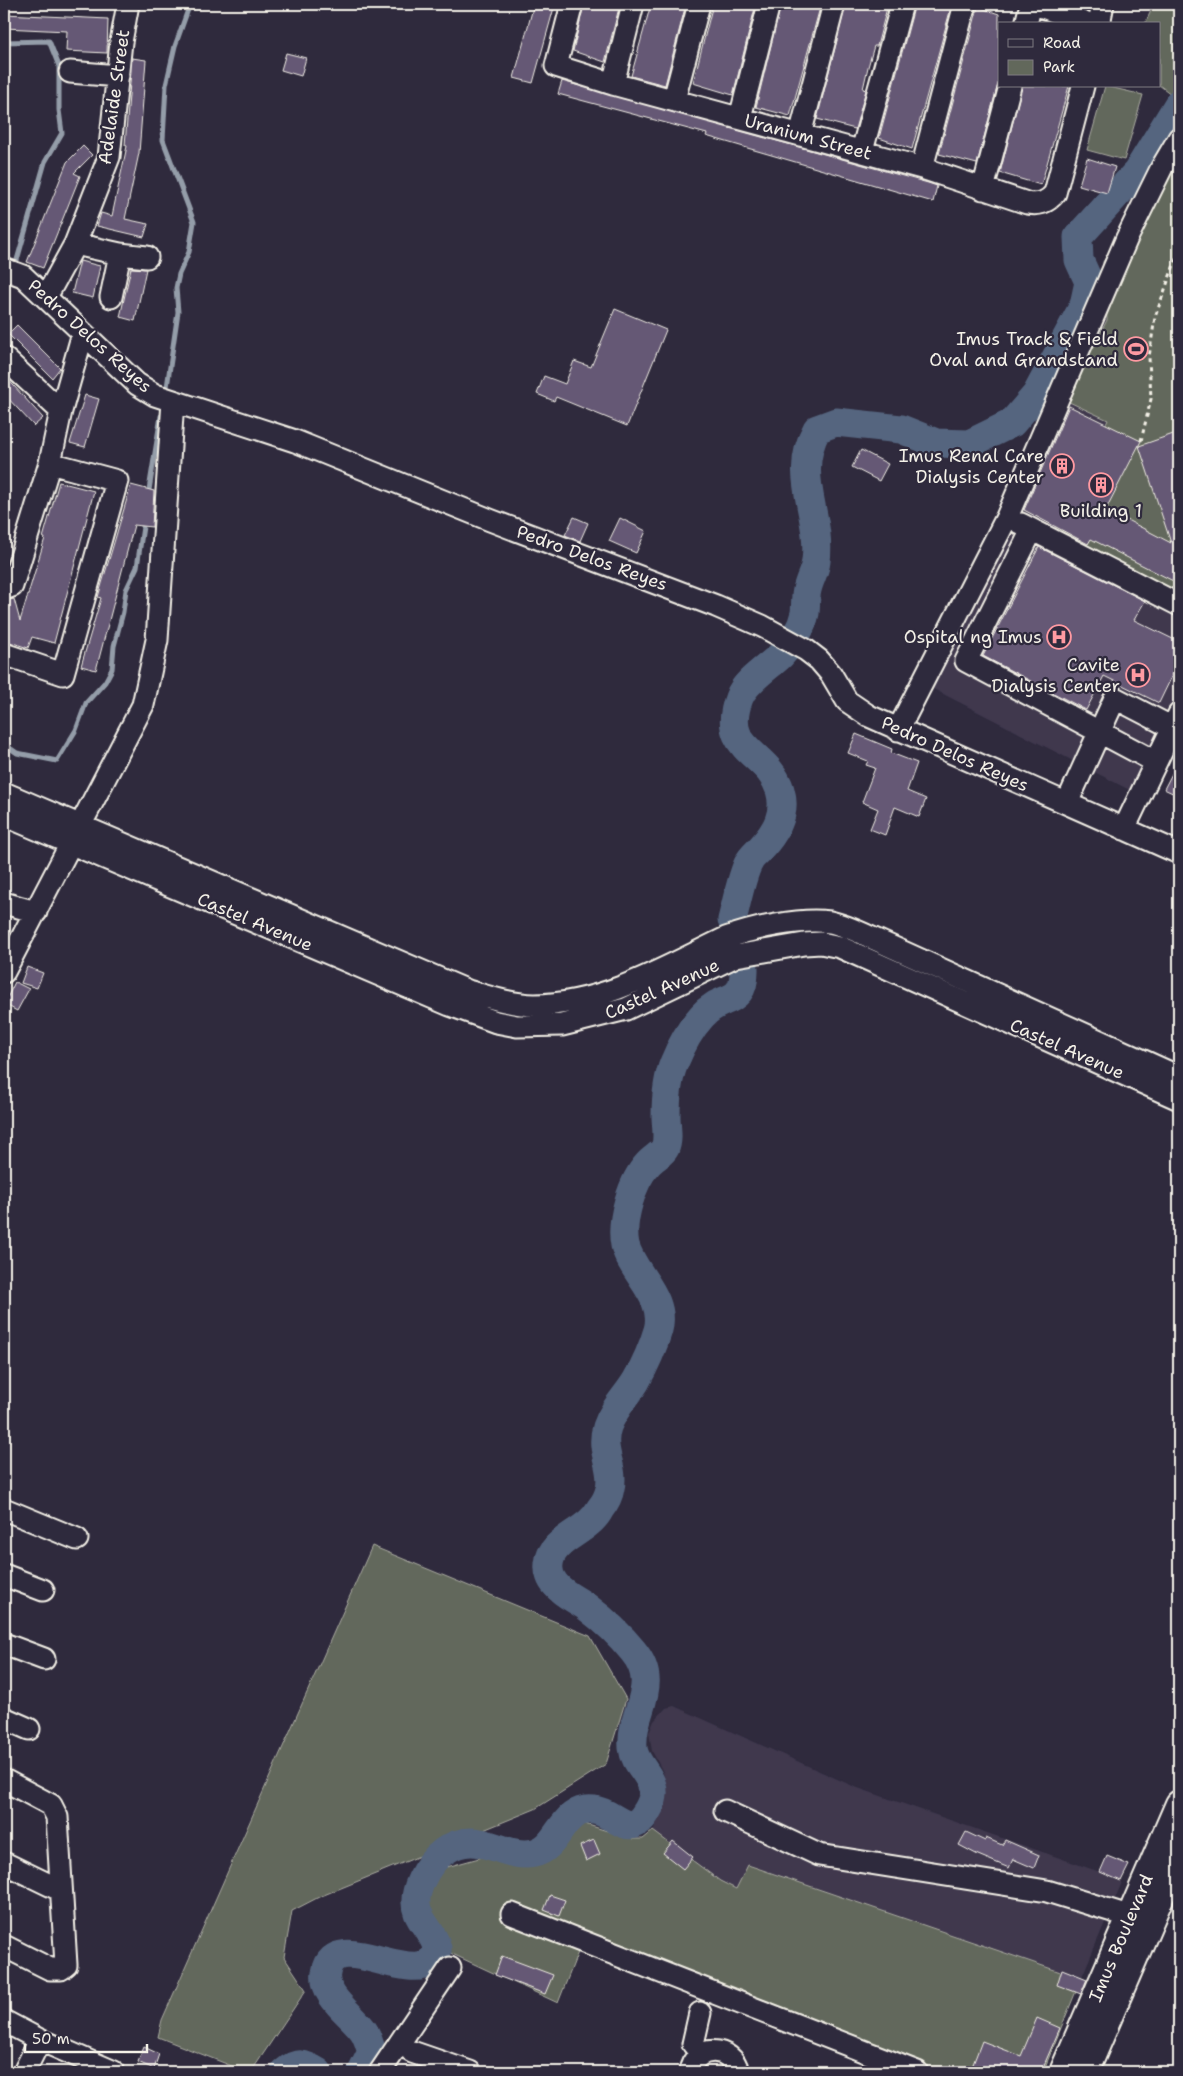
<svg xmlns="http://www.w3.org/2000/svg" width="1183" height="2076" font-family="'Shantell Sans',sans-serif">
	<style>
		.built { fill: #3f384e }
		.green { fill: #62685b; stroke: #abaca2 }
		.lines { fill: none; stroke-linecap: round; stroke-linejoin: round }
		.stream { stroke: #949da9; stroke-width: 5 }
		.river { stroke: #54657f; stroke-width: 29 }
		.building { fill: #655874; stroke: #f4f1e8 }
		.minor-casing { stroke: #f4f1e8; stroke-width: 25 }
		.major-casing { stroke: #f4f1e8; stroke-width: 30 }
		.path { stroke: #f4f1e8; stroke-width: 3; stroke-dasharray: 4 4; stroke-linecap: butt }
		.minor { stroke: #2f2a3d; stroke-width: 21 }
		.major { stroke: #2f2a3d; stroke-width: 26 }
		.labels { text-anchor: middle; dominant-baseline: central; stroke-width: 4.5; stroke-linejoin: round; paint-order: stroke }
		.street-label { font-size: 18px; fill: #f4f1e8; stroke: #2f2a3d }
		.poi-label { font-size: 18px; fill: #f4f1e8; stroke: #2f2a3d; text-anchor: end }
	</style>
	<rect width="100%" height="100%" fill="#2f2a3d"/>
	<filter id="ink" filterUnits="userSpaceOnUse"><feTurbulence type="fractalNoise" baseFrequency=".02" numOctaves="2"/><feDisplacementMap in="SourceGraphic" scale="10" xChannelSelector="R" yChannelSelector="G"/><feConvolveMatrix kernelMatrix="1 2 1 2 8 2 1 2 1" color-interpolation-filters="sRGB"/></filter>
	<g filter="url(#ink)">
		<path class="built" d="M1067,401L1108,420L1054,531L1179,594V744L1149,800L916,680Z
			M674,1706L855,1787L1123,1880L1081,1979L749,1865L737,1889L720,1882L653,1831L667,1795L663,1772L652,1751L649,1733L654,1721L666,1708Z"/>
		<path class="green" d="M1154,4H1179V100L1159,85V24H1145Z
			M1105,86L1143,95L1124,160L1087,150Z
			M1179,133V594L1054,531L1108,420L1067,401L1107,320L1103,262Z
			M372,1546L590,1636L626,1699L606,1764L535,1809L319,1897L292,1911L284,1957L306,1990L251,2072H247L158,2037L162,2020Z
			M572,1820L633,1839H643L653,1831L720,1881L736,1889L748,1865L1081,1979L1043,2072H905L580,1947L558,2003L446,1951L424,1912L425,1891L430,1878L443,1868L490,1855L531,1864L556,1847L566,1825Z"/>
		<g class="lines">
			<path class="stream" d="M4,42L49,41L59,66V110L62,133L45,162L15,267
				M167,387L178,312L176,288L179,274L189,252L194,222L163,140L166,85L175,46L190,4
				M148,496L161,416
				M4,744L17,753L57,761L76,730L86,703L105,682L112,669L114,646L123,612L126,590L137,567L144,520"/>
			<path class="river" d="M732,920C736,905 742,874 749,862C751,857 758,852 761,848C776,832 787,813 780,790C768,751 719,751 739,698C745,681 769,667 781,655C792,643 802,628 805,613C806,605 805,597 807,590C809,580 815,571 816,561C822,514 791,476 817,429L836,422L901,429L936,443L969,444L1012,423L1036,395L1084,305L1089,282L1079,260L1078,237L1137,172L1179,103
				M285,2072C297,2061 305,2064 318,2072
				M362,2072L372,2052C369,2044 368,2037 363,2030C351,2014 322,1995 326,1973C333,1927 406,1983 431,1961C435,1957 438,1954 437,1948C435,1936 423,1925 418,1913C410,1893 427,1864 443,1852C479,1826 502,1860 534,1853C560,1848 561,1806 594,1810C616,1813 630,1841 647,1811C666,1781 635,1770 633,1748C630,1711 662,1686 633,1651C620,1635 604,1620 588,1608C578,1600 564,1595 556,1585C551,1580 548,1572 549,1564C551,1538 588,1533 600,1509C604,1504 609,1495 610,1488C615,1467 599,1451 607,1427C613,1409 627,1396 636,1381C645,1365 653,1347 658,1330C667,1297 632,1274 625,1245C620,1221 632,1181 648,1164C653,1158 662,1154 665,1148C669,1139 666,1126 666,1116C666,1098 667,1080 674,1063C681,1046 690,1029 702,1016C722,993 745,1007 744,968"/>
		</g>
		<path class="building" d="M534,4H555L533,83L514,78Z
			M584,4H620L605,62L573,51Z
			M651,4H686L665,85L631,76Z
			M713,4H756L733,95L693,83Z
			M781,4H821L790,116L756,107Z
			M846,4H888L877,46H874L868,67L863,89L866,90L855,129L817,119Z
			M915,4H952L912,149L879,138Z
			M978,7L999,14V80L977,164L939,154Z
			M4,14L108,19L107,53L66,51L67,31L4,28Z
			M286,53L306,58L301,76L281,70Z
			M132,58L146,60L139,153L125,219L148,224L144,237L97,226L101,213L112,216L127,146L125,145Z
			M562,81L928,183L937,186L933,202L706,136L707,134L558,94Z
			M1022,86H1069L1041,185L1000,173Z
			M83,146L92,155L74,173L80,176L43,268L27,262L67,162Z
			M1087,158L1115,167L1107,193L1079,185Z
			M80,261L100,266L93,298L72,293Z
			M131,268L146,269L135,321L120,317Z
			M615,309L666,330L627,426L556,397L554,401L537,394L544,376L565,384L574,361L591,367Z
			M17,325L60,368L52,378L8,334Z
			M4,375L43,418L34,426L4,394Z
			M85,395L99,399L85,447L70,443Z
			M1069,406L1141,441L1106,509L1171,543L1139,446L1179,432V584L1091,539L1088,544L1024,510Z
			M861,450L888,464L879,481L852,467Z
			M59,482L94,491L54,643L32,637L28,648L4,640V601L14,599L20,621L45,538H43Z
			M131,485L154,491L152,527L134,525L96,670L81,666L101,598L98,597Z
			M574,517L588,523L580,541L565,535Z
			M620,518L646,531L636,553L609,541Z
			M1039,547L1145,601L1134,620L1179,642V672L1175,670L1159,703L1104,676L1086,710L983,656Z
			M856,734L892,749L891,753L917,763L907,791L926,799L919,817L895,807L885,835L870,829L878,809L862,802L875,768L866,765L868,761L848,753Z
			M1179,760V796L1164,789Z
			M27,967L43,973L37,988L21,983Z
			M15,982L29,989L17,1011L4,1004Z
			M966,1832L985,1841L986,1838L1002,1845L1005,1840L1039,1855L1034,1868L1013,1859L1009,1868L978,1855L959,1845Z
			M594,1840L600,1854L586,1861L580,1846Z
			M673,1841L693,1857L683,1869L663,1853Z
			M1107,1856L1129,1865L1121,1881L1100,1872Z
			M550,1895L565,1900L559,1916L544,1910Z
			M502,1956L553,1975L545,1994L495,1975Z
			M1062,1969L1087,1979L1081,1994L1057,1985Z
			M1037,2018L1060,2028L1041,2072H970L982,2041L1021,2056Z
			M144,2047L159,2054L154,2069L138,2062Z"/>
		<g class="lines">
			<g class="minor-casing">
				<path id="minor" d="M572,4L556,66L613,84L922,168L1027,203C1039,205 1047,203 1055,193L1083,86
					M1035,4L1087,24
					M1026,24L1031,4
					M1099,24L1103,4
					M70,72L118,76
					M613,84L633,4
					M674,100L699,4
					M740,118L769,4
					M800,135L834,4
					M862,151L902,4
					M922,168L965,4
					M983,189L1010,86
					M75,244L120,254L111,297
					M120,254L147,257
					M4,269L23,276L137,384L155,395L295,441L490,520L716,606L762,626L806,650L819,660L831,674L847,701L869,716L1179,853
					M46,297L75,244L109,157L121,42L128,4
					M4,358L61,411
					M1021,524L1179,605
					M1032,530L966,661L1156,762
					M4,589L12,586L50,463L61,411L83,333
					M4,654L63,674L117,481L50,463
					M898,730L1007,517L1127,238L1162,167L1179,138
					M4,793L468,991C489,997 513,1005 535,1005C605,1004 665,967 726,938C754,928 799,918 830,922C844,925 857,931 870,937L1179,1077
					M1067,803L1115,698L1173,728
					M4,815L450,1005L496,1022L517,1026L562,1025L626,1009L736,956L804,944L821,943L840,947L1179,1099
					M1124,829L1179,714
					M4,903L36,912
					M4,972L143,705L157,640L173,401
					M4,1509L77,1539
					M4,1575L43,1590
					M4,1644L44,1659
					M4,1718L29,1729
					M4,1780L51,1805L57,1817L66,1965L61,1969H50L4,1946
					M725,1811L819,1855L1047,1891L1145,1921
					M4,1863L60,1890
					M512,1914L917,2072
					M700,2013L693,2044L701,2054
					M4,2021L40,2040L114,2072
					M412,2052L470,2072
					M24,2072L40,2040
					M380,2072L450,1968
					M690,2072C694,2044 733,2045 738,2072"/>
			</g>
			<g class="major-casing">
				<path id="major" d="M1063,2072L1179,1804
					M1085,2072L1179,1854"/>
			</g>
			<path class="path" d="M1141,441L1151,399L1149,357L1155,317L1179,251"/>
			<use href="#minor" class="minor"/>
			<use href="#major" class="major"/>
		</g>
	</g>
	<defs>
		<g id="stadium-ring" transform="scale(1.25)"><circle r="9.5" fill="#2f2a3d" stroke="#ff9aa2" stroke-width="1.5"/><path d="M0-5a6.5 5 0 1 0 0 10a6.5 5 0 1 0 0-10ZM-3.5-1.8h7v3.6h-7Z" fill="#ff9aa2"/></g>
		<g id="building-ring" transform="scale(1.25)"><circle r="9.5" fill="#2f2a3d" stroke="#ff9aa2" stroke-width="1.5"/><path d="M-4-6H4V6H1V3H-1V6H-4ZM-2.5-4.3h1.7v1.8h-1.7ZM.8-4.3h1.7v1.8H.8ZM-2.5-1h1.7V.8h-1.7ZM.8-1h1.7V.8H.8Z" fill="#ff9aa2"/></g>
		<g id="hospital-ring" transform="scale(1.25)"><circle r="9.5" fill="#2f2a3d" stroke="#ff9aa2" stroke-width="1.5"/><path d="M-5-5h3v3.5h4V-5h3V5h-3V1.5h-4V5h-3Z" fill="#ff9aa2"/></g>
	</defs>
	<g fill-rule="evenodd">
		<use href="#stadium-ring" x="1136" y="349"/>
		<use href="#building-ring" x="1062" y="466"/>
		<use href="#building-ring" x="1101" y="485"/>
		<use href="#hospital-ring" x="1059" y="637"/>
		<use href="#hospital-ring" x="1138" y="675"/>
	</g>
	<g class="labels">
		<g class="street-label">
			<text transform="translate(114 97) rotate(-82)">Adelaide Street</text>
			<text transform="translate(808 137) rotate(15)">Uranium Street</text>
			<text transform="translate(90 336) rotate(42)">Pedro Delos Reyes</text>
			<text transform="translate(592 558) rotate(20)">Pedro Delos Reyes</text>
			<text transform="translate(955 754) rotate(24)">Pedro Delos Reyes</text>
			<text transform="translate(255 922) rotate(23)">Castel Avenue</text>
			<text transform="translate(662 989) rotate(-24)">Castel Avenue</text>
			<text transform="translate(1067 1049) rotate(24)">Castel Avenue</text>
			<text transform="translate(1121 1938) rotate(-67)">Imus Boulevard</text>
		</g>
		<g class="poi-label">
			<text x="1118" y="339">Imus Track &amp; Field<tspan x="1118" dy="21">Oval and Grandstand</tspan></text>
			<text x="1044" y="456">Imus Renal Care<tspan x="1044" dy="21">Dialysis Center</tspan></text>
			<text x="1101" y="511" text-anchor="middle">Building 1</text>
			<text x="1042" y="637">Ospital ng Imus</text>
			<text x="1120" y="665">Cavite<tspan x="1120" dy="21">Dialysis Center</tspan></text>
		</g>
	</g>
	<rect width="1183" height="2076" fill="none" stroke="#2f2a3d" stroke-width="20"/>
	<rect x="10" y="10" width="1163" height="2056" fill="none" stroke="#f4f1e8" stroke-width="2" filter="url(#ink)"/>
	<rect x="998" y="22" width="162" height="65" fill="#2f2a3d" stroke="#7e7a81"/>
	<rect x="1008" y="39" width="25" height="8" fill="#2f2a3d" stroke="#7e7a81"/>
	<text x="1043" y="48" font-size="15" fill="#f4f1e8">Road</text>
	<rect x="1008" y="60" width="25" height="15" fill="#62685b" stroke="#7e7a81"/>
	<text x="1043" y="72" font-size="15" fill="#f4f1e8">Park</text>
	<path d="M25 2044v8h122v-8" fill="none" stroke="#f4f1e8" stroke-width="2.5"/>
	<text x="32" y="2044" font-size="15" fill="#f4f1e8" stroke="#2f2a3d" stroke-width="4" paint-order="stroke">50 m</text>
</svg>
